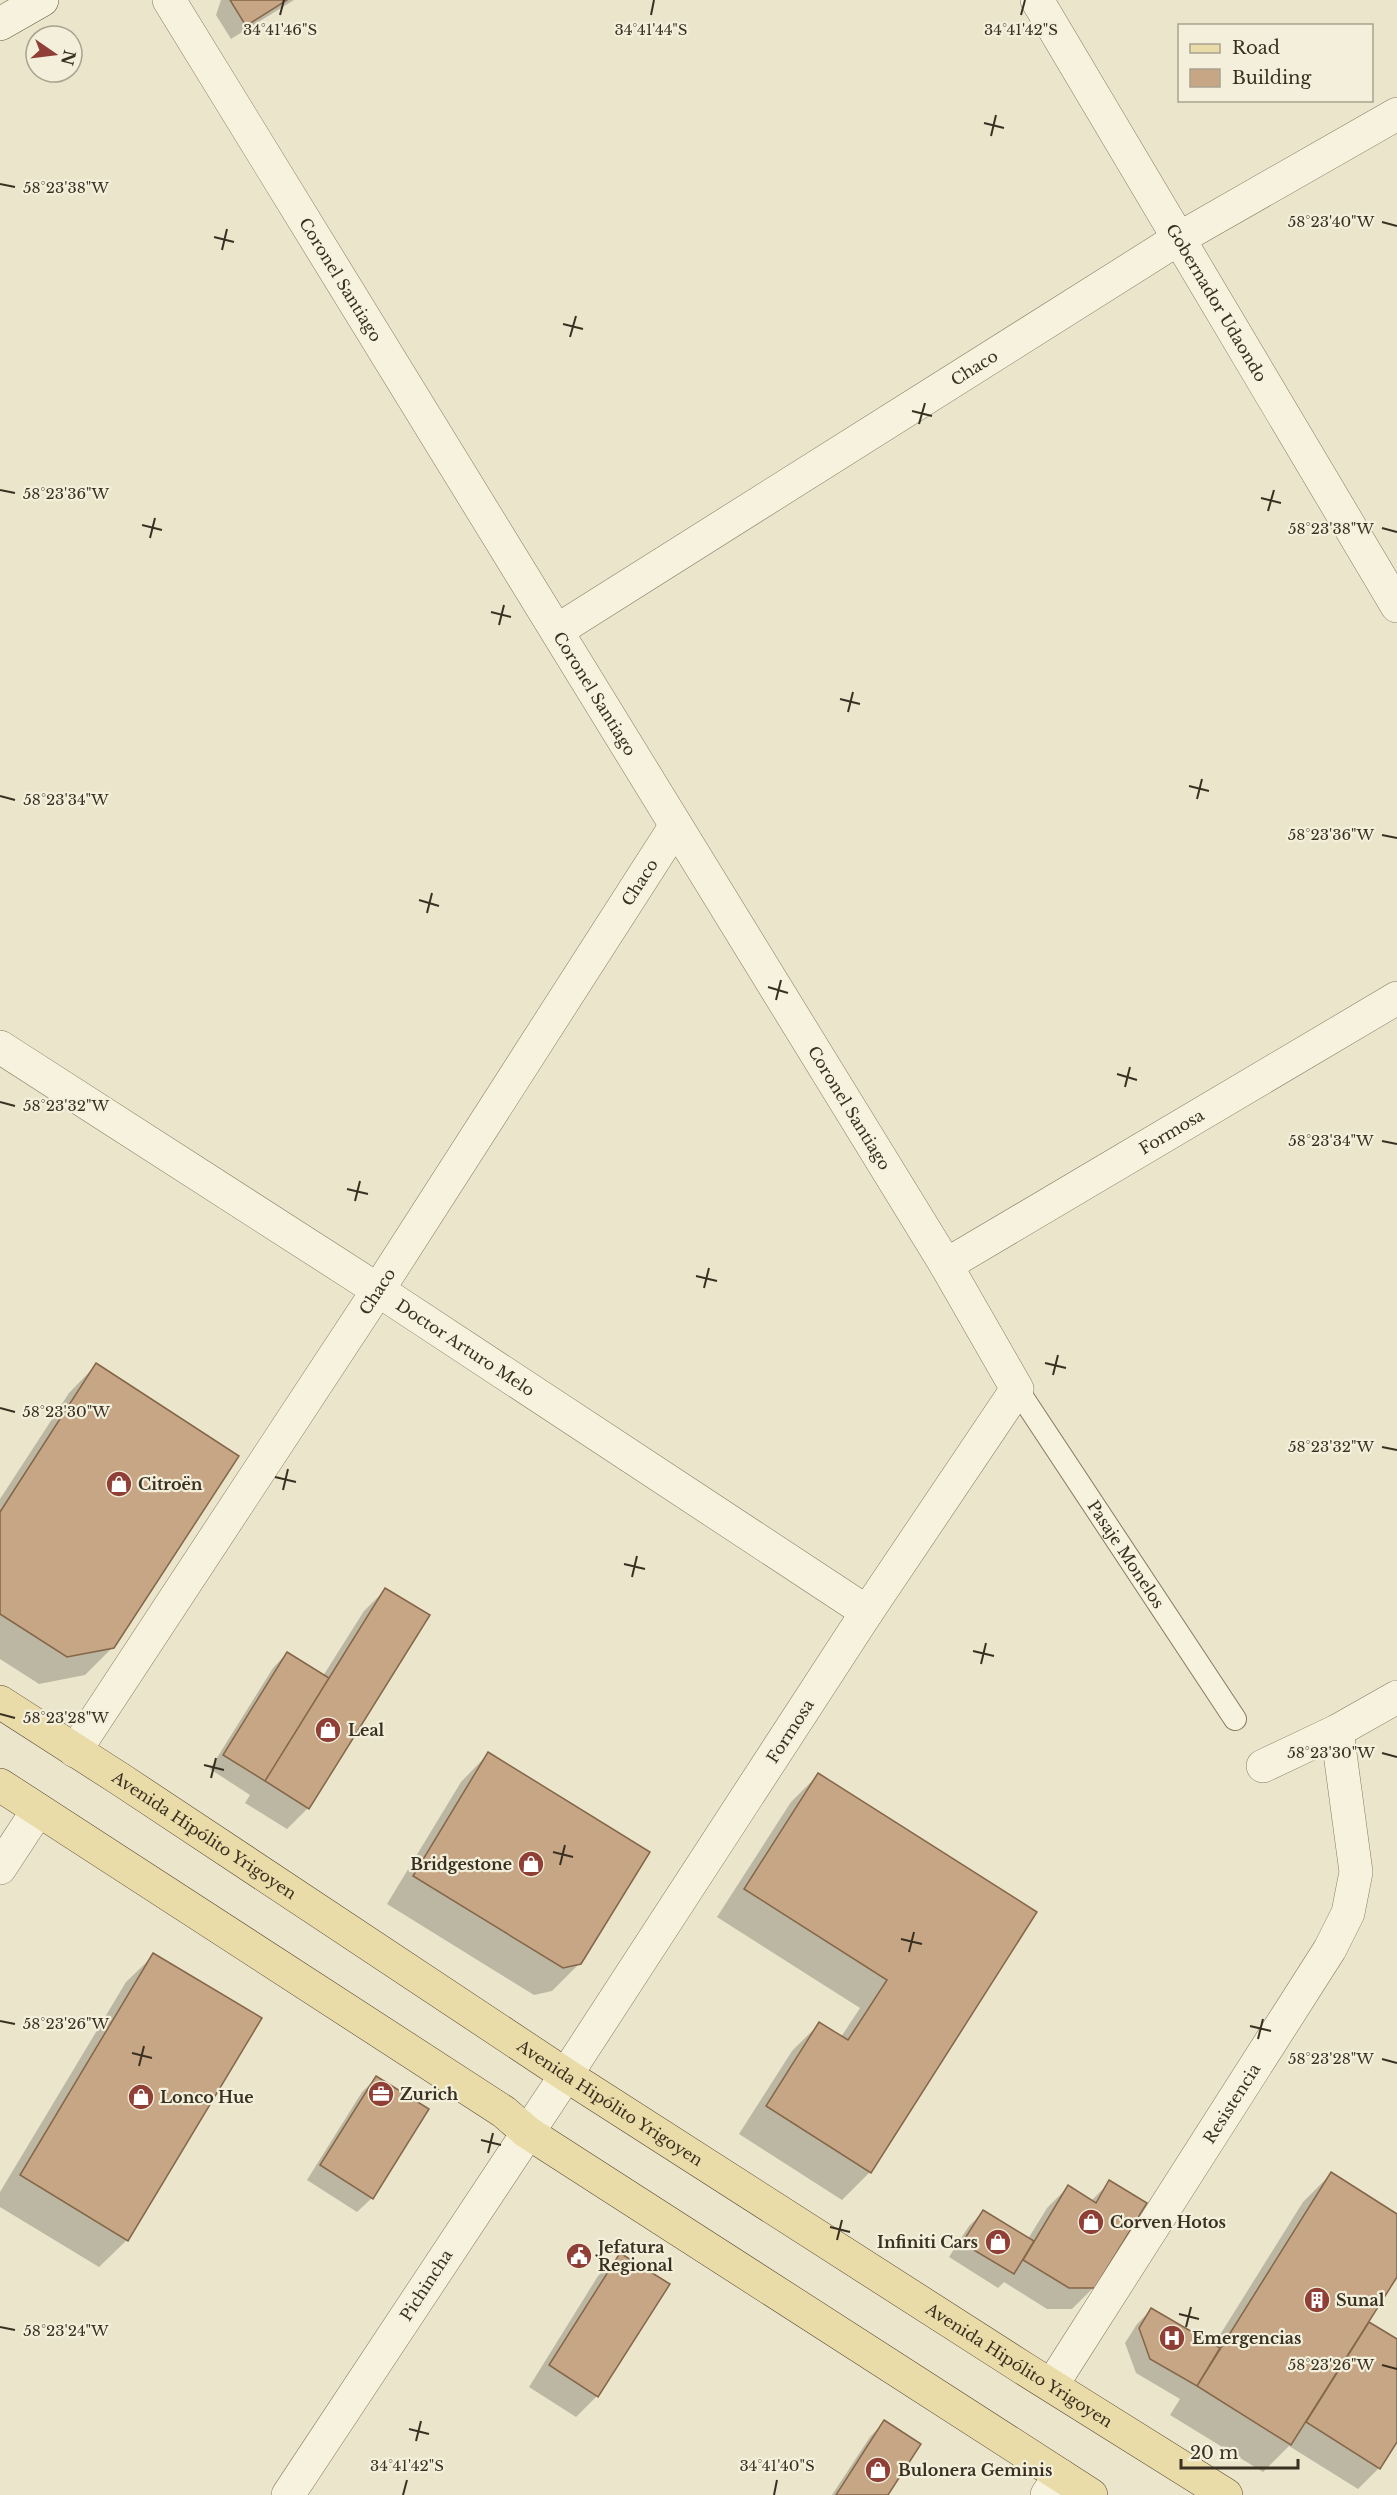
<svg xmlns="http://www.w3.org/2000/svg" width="1397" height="2495" font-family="'Libre Baskerville',serif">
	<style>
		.shadow { fill: #0003 }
		.building { fill: #c6a685; stroke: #846649; stroke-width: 1.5 }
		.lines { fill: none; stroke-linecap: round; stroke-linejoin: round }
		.lane-casing { stroke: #877961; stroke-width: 24 }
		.street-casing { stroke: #877961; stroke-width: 34 }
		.secondary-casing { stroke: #695a43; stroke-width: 34 }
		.primary-casing { stroke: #554734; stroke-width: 34 }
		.lane { stroke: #f6f2de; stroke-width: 22 }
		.street { stroke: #f6f2de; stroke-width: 33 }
		.secondary { stroke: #f6f2de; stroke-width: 33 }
		.primary { stroke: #eadca8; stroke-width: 33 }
		.ticks { fill: none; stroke: #393022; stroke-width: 2 }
		.labels { text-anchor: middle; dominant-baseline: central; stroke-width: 4.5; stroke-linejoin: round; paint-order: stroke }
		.street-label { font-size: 16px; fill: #393022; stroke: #f3efda }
		.poi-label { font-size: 16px; font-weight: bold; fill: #393022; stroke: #f3efda; text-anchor: start }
		.ticks-label { font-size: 15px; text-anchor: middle; fill: #393022; stroke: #f3efda; stroke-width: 4.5; stroke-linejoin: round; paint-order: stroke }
	</style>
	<rect width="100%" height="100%" fill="#ebe5cb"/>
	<path class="shadow" d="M221,0H294L231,39L216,15Z
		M96,1365L113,1647L85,1675L39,1684L0,1659V1499L69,1393Z
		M385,1590L308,1808L287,1829L245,1803L250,1795L210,1769L273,1668L287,1653L323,1676L364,1611Z
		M488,1754L580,1963L552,1991L534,1995L387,1904L461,1782Z
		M818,1775L1035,1913L870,2172L842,2200L739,2134L792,2051L819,2024L841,2037L860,2008L717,1917L791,1802Z
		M154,1955L127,2240L99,2267L0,2207V2192L126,1982Z
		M376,2078L372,2198L357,2212L307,2180L362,2092Z
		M1331,2174L1397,2216V2275L1367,2322L1397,2341V2439L1379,2468L1358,2489L1289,2446L1263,2472L1170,2415L1180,2399L1136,2373L1125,2343L1137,2324L1151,2310L1213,2346L1303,2202Z
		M1110,2182L1094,2287L1072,2309H1047L1004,2282L998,2288L949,2257L969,2226L983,2212L1028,2239L1047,2208L1068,2187L1091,2201Z
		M620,2255L597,2396L576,2417L529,2387L598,2276Z
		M884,2422L886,2495H832L870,2437Z"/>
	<path class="building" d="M230,0H287L246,26Z
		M96,1363L239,1456L114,1648L67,1657L0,1614V1512Z
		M385,1588L430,1615L309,1809L265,1781Z
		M287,1652L329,1678L265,1781L223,1755Z
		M488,1752L650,1852L581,1964L563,1968L413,1876Z
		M818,1773L1037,1912L871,2173L766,2106L819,2022L848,2040L887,1980L744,1889Z
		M153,1953L262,2018L128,2241L20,2175Z
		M376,2076L429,2109L373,2199L320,2165Z
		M1331,2172L1397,2214V2277L1291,2445L1197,2386Z
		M1109,2180L1147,2203L1095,2288H1069L1023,2260L1068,2185L1096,2203Z
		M983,2210L1034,2241L1014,2274L962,2243Z
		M620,2253L670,2284L598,2397L549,2365Z
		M1151,2308L1220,2348L1197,2386L1150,2359L1139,2328Z
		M1369,2322L1397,2339V2442L1380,2469L1306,2422Z
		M884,2420L921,2444L888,2495H836Z"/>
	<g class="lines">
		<g class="lane-casing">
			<g id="lane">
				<path id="s1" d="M1017,1389L1235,1719"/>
			</g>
		</g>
		<g class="street-casing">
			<g id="street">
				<path id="s2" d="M169,0L946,1265L1017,1389L867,1612L566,2075L288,2495"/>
				<path id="s3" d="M1037,0L1397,606"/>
				<path id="s4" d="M558,630L1178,239L1397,114"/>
				<path id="s5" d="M0,1047L378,1290L867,1612"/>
				<path id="s6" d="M946,1265L1397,998"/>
				<path id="s7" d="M75,1751L378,1290L675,827"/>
				<path d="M1263,1766L1337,1731L1397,1697"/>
				<path d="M0,1868L38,1810"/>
				<path id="s8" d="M1052,2385L1330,1949L1348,1913L1356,1872L1337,1731"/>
				<path d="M1047,2495L1060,2475"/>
			</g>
		</g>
		<g class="secondary-casing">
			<path id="secondary" d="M0,24L42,0"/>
		</g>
		<g class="primary-casing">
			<g id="primary">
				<path id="s9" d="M0,1702L123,1781L566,2075L1023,2368L1226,2495"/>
				<path d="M0,1785L504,2112L527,2132L1091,2495"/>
			</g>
		</g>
		<use href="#lane" class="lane"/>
		<use href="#street" class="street"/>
		<use href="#secondary" class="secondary"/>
		<use href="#primary" class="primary"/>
	</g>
	<path class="ticks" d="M280,15L284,0M651,15L654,0M1021,15L1025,0M984,123L1004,128M991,136L996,115M0,184L15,187M1382,222L1397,226M214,237L234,242M222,250L227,229M563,324L583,329M570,337L576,316M912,411L932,416M919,424L925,403M0,490L15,493M1261,498L1281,503M1268,511L1274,490M142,525L162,530M1382,528L1397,532M150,538L155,518M491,612L511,617M499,625L504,605M840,699L860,704M848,712L853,692M1189,786L1209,791M0,796L15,800M1197,799L1202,779M1382,835L1397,838M419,900L439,906M427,913L432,893M768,987L788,993M776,1000L781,980M1117,1074L1137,1080M1125,1087L1130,1067M0,1102L15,1106M1382,1141L1397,1144M347,1189L368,1194M355,1201L360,1181M696,1276L717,1281M704,1288L709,1268M1045,1363L1066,1368M1053,1375L1058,1355M0,1408L15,1412M1382,1447L1397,1450M275,1477L296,1482M283,1490L288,1469M624,1564L645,1569M632,1577L637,1556M973,1651L994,1656M981,1664L986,1643M0,1714L15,1718M1382,1753L1397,1757M204,1765L224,1770M211,1778L216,1758M553,1852L573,1857M560,1865L565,1845M901,1939L922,1944M909,1952L914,1932M0,2021L15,2024M1250,2026L1271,2031M1258,2039L1263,2019M132,2053L152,2058M1382,2059L1397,2063M139,2066L144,2046M481,2140L501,2145M488,2153L493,2133M830,2227L850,2232M837,2240L842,2220M1179,2314L1199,2319M0,2327L15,2330M1186,2327L1191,2307M1382,2365L1397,2369M409,2429L429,2434M416,2441L421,2421M403,2495L407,2480M774,2495L777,2480"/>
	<defs>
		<g id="shop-disc" transform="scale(1.35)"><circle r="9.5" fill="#903f36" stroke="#f3efda"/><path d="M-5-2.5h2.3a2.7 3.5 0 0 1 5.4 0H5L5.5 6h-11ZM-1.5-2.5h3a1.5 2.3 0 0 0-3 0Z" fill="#fff"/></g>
		<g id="office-disc" transform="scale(1.35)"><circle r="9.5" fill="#903f36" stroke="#f3efda"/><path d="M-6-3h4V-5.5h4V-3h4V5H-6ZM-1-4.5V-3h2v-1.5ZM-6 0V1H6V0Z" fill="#fff"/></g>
		<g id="civic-disc" transform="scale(1.35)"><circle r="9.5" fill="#903f36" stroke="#f3efda"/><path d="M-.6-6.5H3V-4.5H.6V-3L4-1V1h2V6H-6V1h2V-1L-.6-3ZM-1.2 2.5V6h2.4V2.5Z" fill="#fff"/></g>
		<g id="building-disc" transform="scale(1.35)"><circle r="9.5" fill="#903f36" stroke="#f3efda"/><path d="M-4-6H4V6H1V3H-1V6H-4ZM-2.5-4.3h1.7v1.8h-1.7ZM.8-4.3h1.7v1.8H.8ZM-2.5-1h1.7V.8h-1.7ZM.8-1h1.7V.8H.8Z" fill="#fff"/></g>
		<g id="hospital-disc" transform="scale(1.35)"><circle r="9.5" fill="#903f36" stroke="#f3efda"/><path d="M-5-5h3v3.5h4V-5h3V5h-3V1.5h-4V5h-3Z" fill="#fff"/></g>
	</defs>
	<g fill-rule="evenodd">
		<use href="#shop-disc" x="119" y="1484"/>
		<use href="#shop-disc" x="328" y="1730"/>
		<use href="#shop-disc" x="531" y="1864"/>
		<use href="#office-disc" x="381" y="2094"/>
		<use href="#shop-disc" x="141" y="2097"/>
		<use href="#shop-disc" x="1091" y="2222"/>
		<use href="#shop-disc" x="998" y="2242"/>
		<use href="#civic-disc" x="579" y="2256"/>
		<use href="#building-disc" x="1317" y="2300"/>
		<use href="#hospital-disc" x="1172" y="2338"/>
		<use href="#shop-disc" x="878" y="2470"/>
	</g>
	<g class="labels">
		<g class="street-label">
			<text stroke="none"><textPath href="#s2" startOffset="328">Coronel Santiago</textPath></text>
			<text stroke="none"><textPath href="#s3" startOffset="352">Gobernador Udaondo</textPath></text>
			<text stroke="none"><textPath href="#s4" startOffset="492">Chaco</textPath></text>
			<text stroke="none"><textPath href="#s2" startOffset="814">Coronel Santiago</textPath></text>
			<text stroke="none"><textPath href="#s7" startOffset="1036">Chaco</textPath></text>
			<text stroke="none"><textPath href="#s2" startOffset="1300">Coronel Santiago</textPath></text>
			<text stroke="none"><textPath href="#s6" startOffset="262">Formosa</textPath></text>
			<text stroke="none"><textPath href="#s7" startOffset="550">Chaco</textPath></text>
			<text stroke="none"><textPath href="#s5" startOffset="554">Doctor Arturo Melo</textPath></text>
			<text stroke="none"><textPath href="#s1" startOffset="198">Pasaje Monelos</textPath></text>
			<text transform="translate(790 1731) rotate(-57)">Formosa</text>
			<text stroke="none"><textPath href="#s9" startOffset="244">Avenida Hipólito Yrigoyen</textPath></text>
			<text stroke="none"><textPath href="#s9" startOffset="730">Avenida Hipólito Yrigoyen</textPath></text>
			<text stroke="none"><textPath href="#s8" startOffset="334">Resistencia</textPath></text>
			<text transform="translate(426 2285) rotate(-57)">Pichincha</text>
			<text stroke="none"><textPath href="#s9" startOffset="1216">Avenida Hipólito Yrigoyen</textPath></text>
		</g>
		<g class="poi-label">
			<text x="138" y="1484">Citroën</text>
			<text x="348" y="1730">Leal</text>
			<text x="512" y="1864" text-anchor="end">Bridgestone</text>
			<text x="400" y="2094">Zurich</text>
			<text x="160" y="2097">Lonco Hue</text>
			<text x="1110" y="2222">Corven Hotos</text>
			<text x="978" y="2242" text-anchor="end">Infiniti Cars</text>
			<text x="598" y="2247">Jefatura<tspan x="598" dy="18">Regional</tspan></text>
			<text x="1336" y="2300">Sunal</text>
			<text x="1192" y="2338">Emergencias</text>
			<text x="898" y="2470">Bulonera Geminis</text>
		</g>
	</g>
	<g class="ticks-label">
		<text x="280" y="35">34°41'46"S</text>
		<text x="651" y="35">34°41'44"S</text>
		<text x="1021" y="35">34°41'42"S</text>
		<text x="66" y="193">58°23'38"W</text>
		<text x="1331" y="227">58°23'40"W</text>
		<text x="66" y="499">58°23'36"W</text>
		<text x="1331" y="534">58°23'38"W</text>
		<text x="66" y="805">58°23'34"W</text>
		<text x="1331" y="840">58°23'36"W</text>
		<text x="66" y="1111">58°23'32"W</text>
		<text x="1331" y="1146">58°23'34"W</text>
		<text x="66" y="1417">58°23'30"W</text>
		<text x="1331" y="1452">58°23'32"W</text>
		<text x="66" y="1723">58°23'28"W</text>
		<text x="1331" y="1758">58°23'30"W</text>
		<text x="66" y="2029">58°23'26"W</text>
		<text x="1331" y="2064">58°23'28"W</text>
		<text x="66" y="2336">58°23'24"W</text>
		<text x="1331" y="2370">58°23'26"W</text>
		<text x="407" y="2471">34°41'42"S</text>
		<text x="777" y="2471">34°41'40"S</text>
	</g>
	<rect x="1178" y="24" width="195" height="78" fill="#f3efda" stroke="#a9a390" stroke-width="1.5"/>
	<rect x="1190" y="44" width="30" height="9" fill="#eadca8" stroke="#a9a390" stroke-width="1.5"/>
	<text x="1232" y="54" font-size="18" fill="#393022">Road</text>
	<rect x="1190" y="69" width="30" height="18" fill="#c6a685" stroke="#a9a390" stroke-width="1.5"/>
	<text x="1232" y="84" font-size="18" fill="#393022">Building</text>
	<g transform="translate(54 54) rotate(104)"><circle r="28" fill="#f3efda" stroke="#a9a390" stroke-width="1.5"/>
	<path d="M0-4.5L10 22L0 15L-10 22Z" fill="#903f36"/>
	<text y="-9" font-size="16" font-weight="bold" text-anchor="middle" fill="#393022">N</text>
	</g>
	<path d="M1181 2459v9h117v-9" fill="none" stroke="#393022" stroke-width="3"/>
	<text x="1190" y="2459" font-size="18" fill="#393022" stroke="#f3efda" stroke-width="4.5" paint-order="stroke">20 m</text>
</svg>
